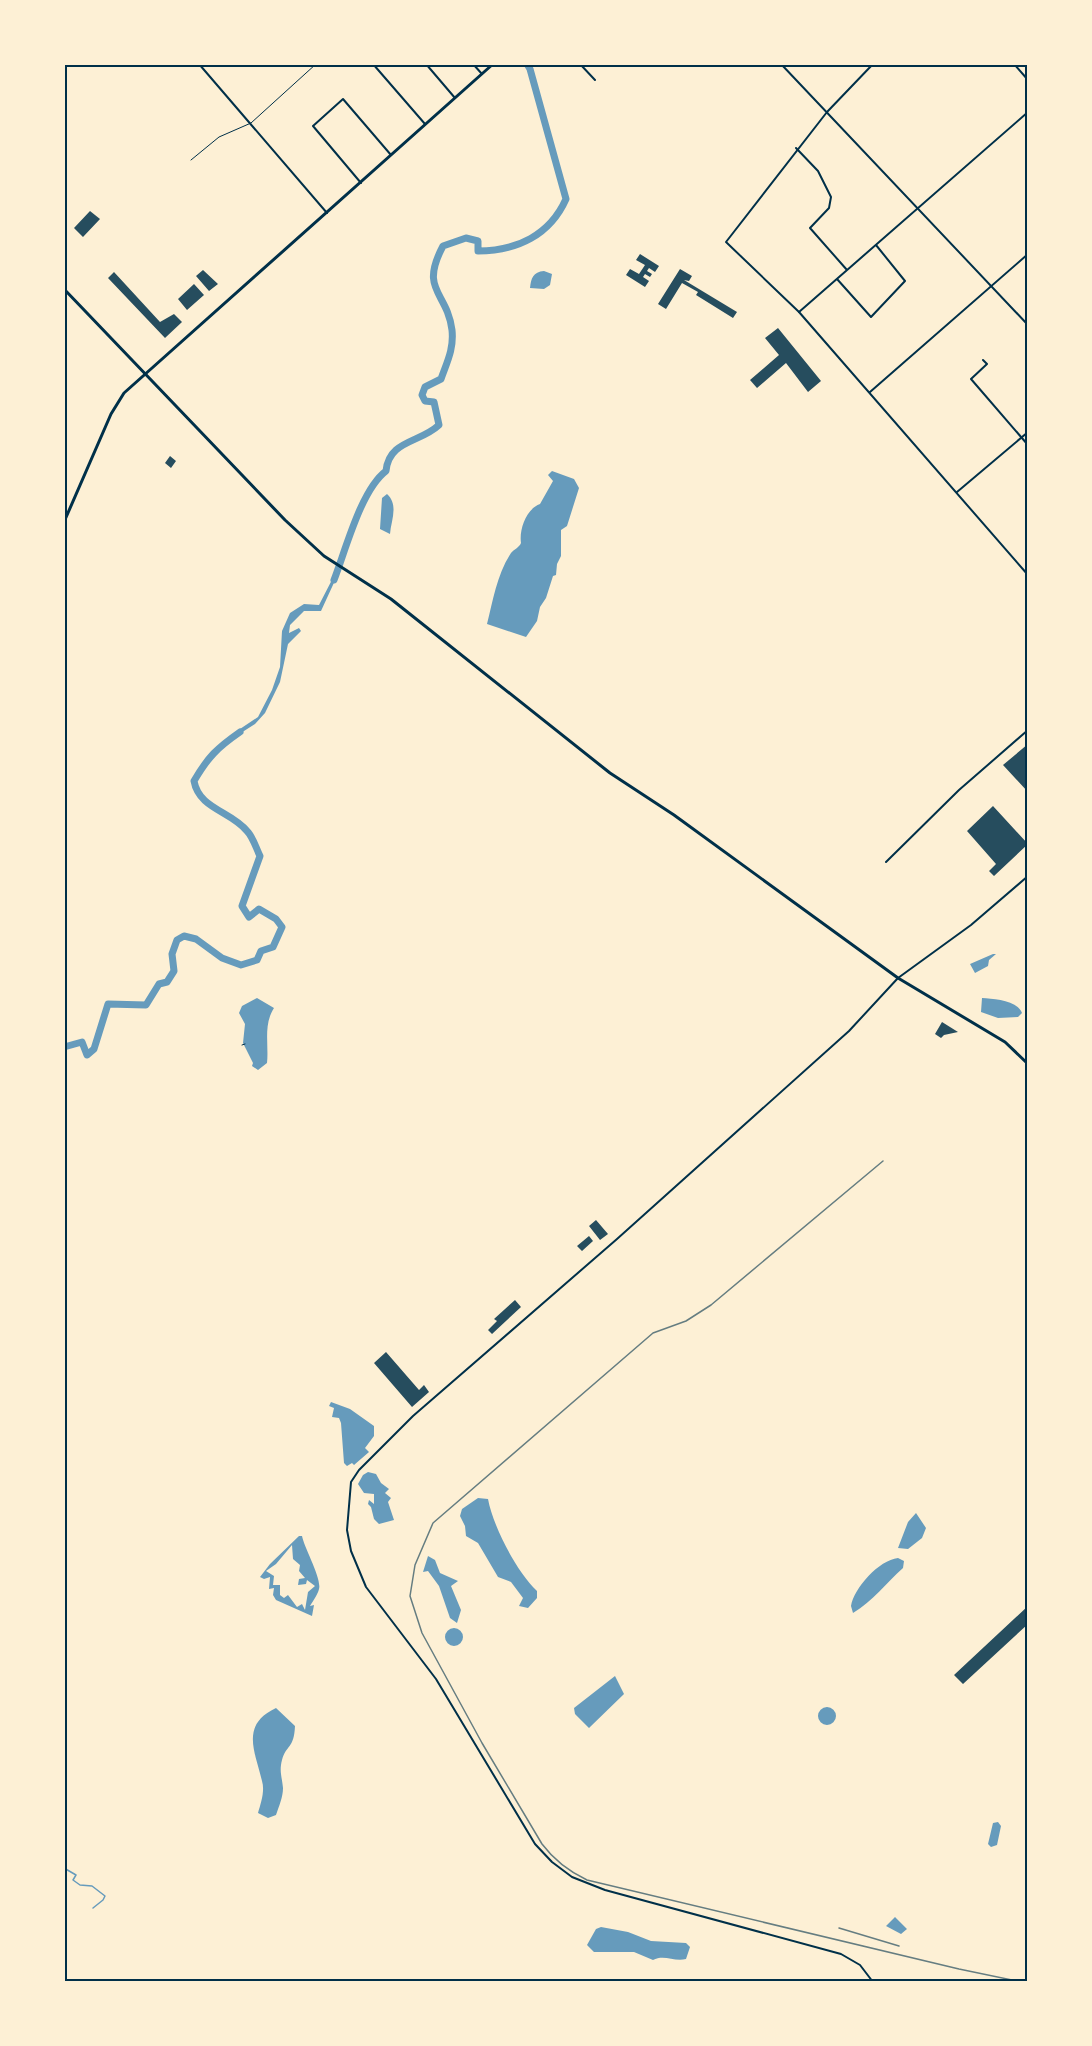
<svg xmlns="http://www.w3.org/2000/svg" width="1092" height="2046" font-family="'Fira Sans',sans-serif">
	<style>
		.water { fill: #669bbc; fill-rule: evenodd }
		.lines { fill: none; stroke-linecap: round; stroke-linejoin: round }
		.stream { stroke: #669bbc; stroke-width: 1.5 }
		.river { stroke: #669bbc; stroke-width: 7 }
		.building { fill: #264d5e }
		.path { stroke: #003049; stroke-width: 1 }
		.service { stroke: #003049; stroke-width: 1 }
		.minor { stroke: #003049; stroke-width: 2 }
		.tertiary { stroke: #003049; stroke-width: 2 }
		.secondary { stroke: #003049; stroke-width: 3 }
		.primary { stroke: #003049; stroke-width: 3 }
		.rail { stroke: #657d81; stroke-width: 1.5 }
		.neatline { fill: none; stroke: #003049; stroke-width: 2 }
	</style>
	<rect width="100%" height="100%" fill="#fdf0d5"/>
	<path class="water" d="M544,271L552,274L550,285L544,289L530,288C531,278 533,272 544,271Z
		M552,471L574,479L579,488L567,526L561,530V556L557,564L556,575L553,576L546,598L540,607L537,621L526,637L487,624C493,601 497,574 511,553C514,549 519,548 521,543C519,530 526,509 540,504L553,481L548,475Z
		M387,494C399,505 391,521 390,534L380,529L382,498Z
		M336,572L338,574L321,611H304L290,625L289,633L299,628L301,631L288,644L280,682L265,713L255,724L233,738L234,733L258,717L272,690L280,667L282,631L290,613L304,604L319,605Z
		M993,954H996L989,960L988,966L975,973L970,964Z
		M257,998L274,1008C263,1025 269,1045 267,1063L258,1070L252,1066L253,1063L243,1043L245,1024L239,1013L242,1006Z
		M982,998C994,999 1017,1000 1022,1013L1018,1017L998,1018L981,1012Z
		M331,1402L350,1409L374,1426V1436L365,1448L369,1452L354,1465L352,1463L347,1466L344,1463L341,1423L339,1418L332,1417L334,1408L329,1406Z
		M368,1472L376,1474L381,1483L389,1489L385,1493L391,1498L388,1502L394,1520L379,1524L374,1519L371,1507L368,1504L369,1500L374,1504V1494L364,1493L358,1484L363,1475Z
		M478,1498L488,1499C493,1526 516,1571 537,1591V1598L528,1608L519,1606L523,1598L511,1582L498,1577L478,1543L466,1536L465,1526L460,1516L462,1509Z
		M916,1513L926,1528L922,1538L908,1549L898,1548L908,1522Z
		M299,1536H302C304,1547 322,1579 319,1589C318,1594 313,1601 310,1606L314,1605L312,1616L276,1600L273,1595L274,1588L269,1589L270,1577L264,1579L260,1577L270,1564ZM292,1545L293,1559L300,1565L299,1571L305,1578L299,1579L298,1585L306,1584L307,1580L315,1586L308,1592L305,1610L302,1604L297,1607L288,1595L284,1598L280,1595V1585H273L274,1576L266,1571L276,1564Z
		M428,1556L435,1560L440,1573L458,1581L451,1586L461,1610L457,1623L450,1618L439,1586L428,1571L423,1572Z
		M898,1558L904,1561L903,1568C886,1583 873,1601 853,1613L851,1606C854,1588 879,1560 898,1558Z
		M445 1637a9 9 0 1 1 18 0a9 9 0 1 1-18 0Z
		M615,1676L624,1694L589,1728L575,1714L574,1708Z
		M818 1716a9 9 0 1 1 18 0a9 9 0 1 1-18 0Z
		M276,1708L295,1726C294,1749 286,1745 282,1760C279,1771 282,1777 283,1788C283,1797 279,1806 276,1815L268,1818L258,1813C261,1803 265,1791 262,1781C255,1751 240,1725 276,1708Z
		M998,1822L1001,1826L997,1845L991,1847L988,1844L993,1823Z
		M895,1917L907,1929L901,1934L886,1926Z
		M601,1927L628,1932L651,1941L686,1943L690,1947L686,1959C674,1962 664,1954 653,1960L634,1952H594L587,1945L596,1929Z"/>
	<g class="lines">
		<path class="stream" d="M64,1868L76,1875L73,1880L80,1885L92,1886L105,1896L103,1900L93,1908"/>
		<path class="river" d="M334,580C346,549 361,490 386,471C389,440 420,443 439,425L434,402L425,401L422,395L425,387L441,379C447,362 454,349 452,330C447,291 419,291 443,246L466,238L478,241V251C517,251 550,235 566,199L530,69L527,64
			M64,1047L82,1042L87,1055L94,1049L108,1004L146,1005L159,984L167,982L174,971L172,954L177,940L184,936L196,939L222,958L241,965L257,960L261,951L273,947L282,927L276,919L259,909L249,917L242,906L260,856C256,848 253,837 247,831C231,811 199,809 194,781C208,757 217,748 240,732"/>
	</g>
	<path class="building" d="M90,211L100,219L83,237L74,228Z
		M640,254L659,266L655,272L649,268L647,271L652,274L650,277L645,274L643,277L649,281L645,287L626,275L630,269L639,274L645,265L636,260Z
		M680,269L692,276L689,281L684,280L737,312L733,318L696,295L698,292L682,283L666,309L658,304Z
		M203,270L218,284L209,291L196,276Z
		M114,272L160,322L174,314L182,322L165,338L108,278Z
		M194,284L204,295L187,310L178,299Z
		M778,328L821,381L808,392L786,363L757,388L750,380L779,355L765,338Z
		M170,456L176,461L171,468L165,463Z
		M1028,744V792L1003,765Z
		M993,806L1028,844L994,876L989,871L996,864L967,831Z
		M942,1022L958,1032L944,1035L941,1038L935,1034Z
		M596,1220L608,1234L600,1240L589,1226Z
		M589,1236L593,1241L582,1251L577,1246Z
		M515,1300L521,1307L492,1334L488,1330L497,1321L494,1319Z
		M386,1352L419,1390L424,1385L429,1392L412,1407L374,1363Z
		M1028,1606V1624L963,1684L954,1675Z"/>
	<g class="lines">
		<path class="path" d="M242,1045L245,1044"/>
		<path class="service" d="M191,160L219,137L251,123L316,64"/>
		<path class="minor" d="M199,64L327,213
			M373,64L425,124
			M426,64L455,98
			M473,64L482,74
			M580,64L595,80
			M827,112L873,64
			M796,148L818,171L831,197L829,208L810,228L847,270
			M361,183L313,126L343,99L391,155
			M837,279L871,317L905,281L876,245
			M799,312L1028,112
			M983,360L987,364L971,379L1028,445
			M870,392L1028,254
			M886,862L959,790L1028,730"/>
		<path class="tertiary" d="M781,64L1028,325
			M1014,64L1028,80
			M827,112L726,242L799,312L1028,575
			M957,492L1028,432
			M873,1982L860,1965L841,1954L605,1890L572,1877L552,1862L535,1844L436,1679L366,1587L351,1551L347,1530L351,1482L359,1470L413,1416L617,1239L849,1031L898,978L971,925L1028,876"/>
		<path class="secondary" d="M64,289L285,520L324,556L391,599L610,773L674,815L898,978L1005,1042L1028,1064"/>
		<path class="primary" d="M64,522L111,414L124,393L493,64"/>
		<path class="rail" d="M883,1161L711,1305L686,1321L653,1333L433,1523L415,1565L410,1596L422,1633L482,1743L542,1844C554,1860 568,1871 587,1880L959,1969L1022,1982
			M839,1928L899,1946"/>
	</g>
	<rect width="1092" height="2046" fill="none" stroke="#fdf0d5" stroke-width="132"/>
	<rect x="66" y="66" width="960" height="1914" class="neatline"/>
</svg>
